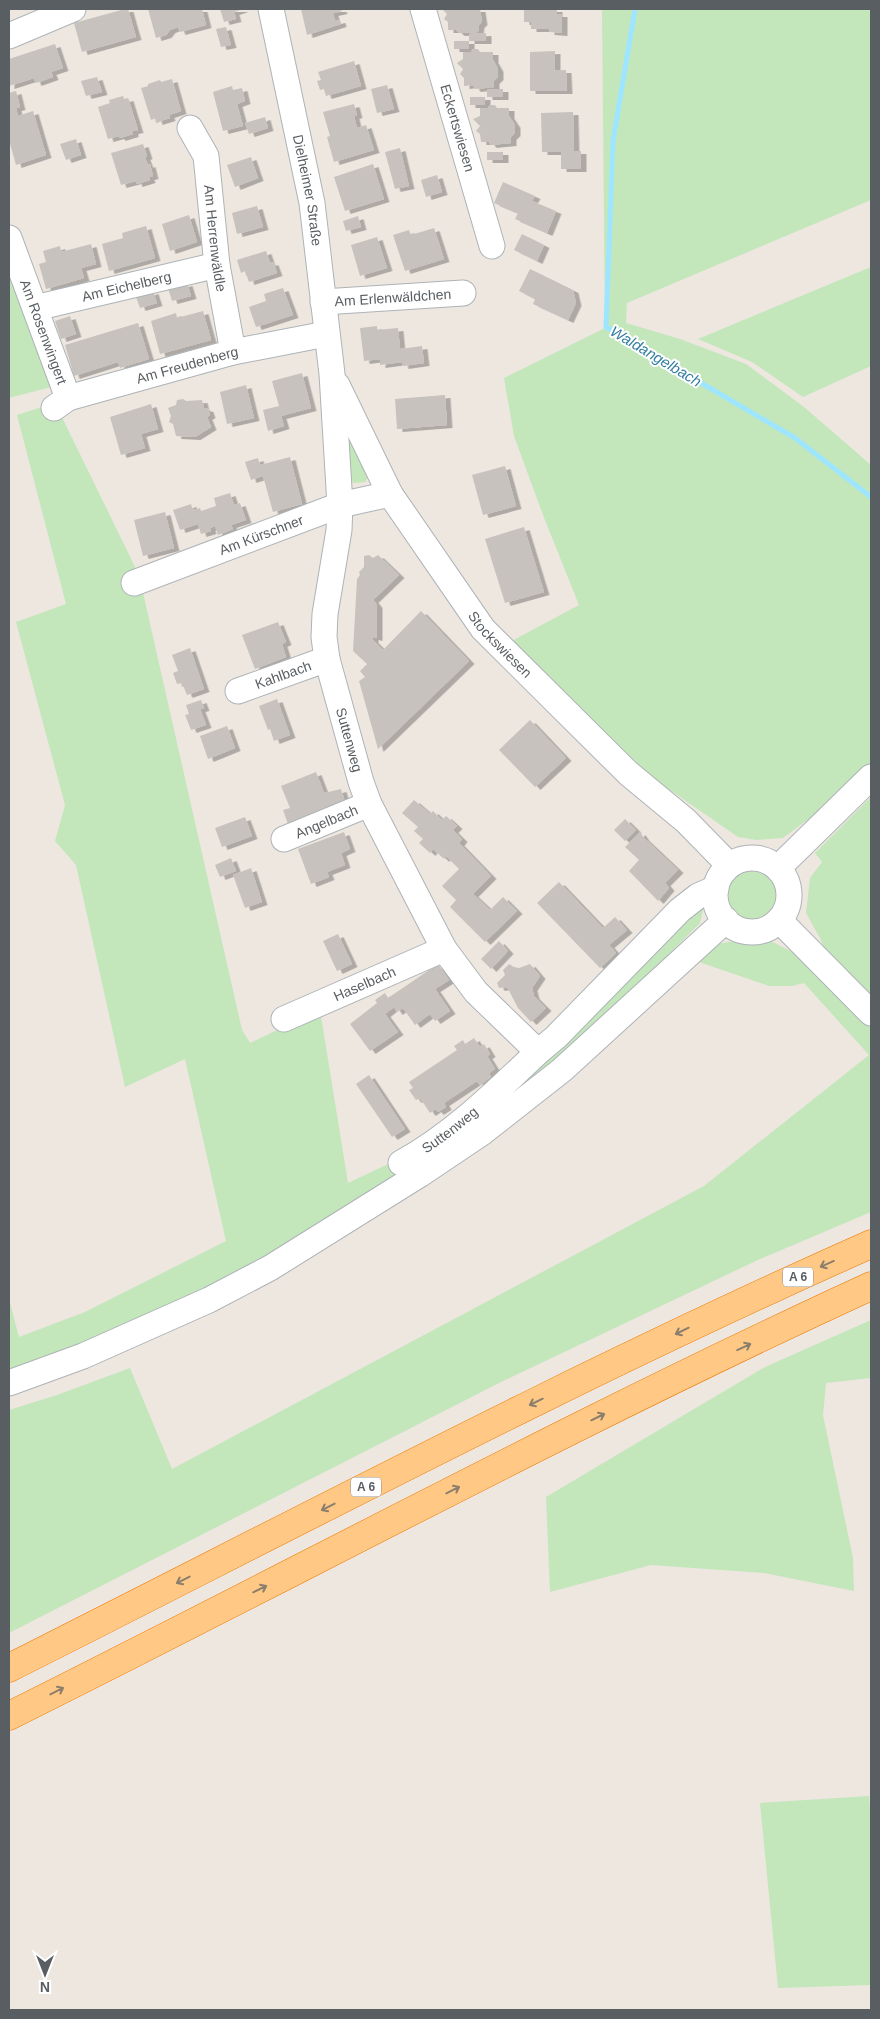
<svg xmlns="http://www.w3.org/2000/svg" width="880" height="2019" font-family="Arial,sans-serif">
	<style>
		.green { fill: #c3e6bb }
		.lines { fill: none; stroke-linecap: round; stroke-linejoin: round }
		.stream { stroke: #9ee6ff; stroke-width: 5 }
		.building { fill: #c7c2bd; filter: url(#shadow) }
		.minor-casing { stroke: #aeb3b7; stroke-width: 27 }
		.highway-casing { stroke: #ed7700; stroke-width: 29 }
		.minor { stroke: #fff; stroke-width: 25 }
		.highway { stroke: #ffc985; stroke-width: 28 }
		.oneway { stroke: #8b7e6c }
		.labels { text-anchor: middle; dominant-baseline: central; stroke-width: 4; stroke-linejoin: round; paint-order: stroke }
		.shield { fill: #fff; stroke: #8b8e91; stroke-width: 1 }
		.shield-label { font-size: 12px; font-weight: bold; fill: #595e62 }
		.street-label { font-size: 14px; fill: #595e62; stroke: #fff }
		.water-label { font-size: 15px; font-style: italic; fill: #347da2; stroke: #fff }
	</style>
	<defs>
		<filter id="shadow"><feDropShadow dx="5.5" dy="3" stdDeviation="0" flood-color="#0004"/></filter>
	</defs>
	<rect width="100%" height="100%" fill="#ede7e0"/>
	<path class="green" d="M602,9H871V200L627,303L626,323L680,339L746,364L804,407L871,465V763L826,806L783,838L756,840L738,837L657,781L506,644L579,605L543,515L514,436L504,378L605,328Z
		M871,267V366L803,397L752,362L698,339Z
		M9,271L51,387L9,398Z
		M55,403L139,575L242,1030L250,1043L320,1010L348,1183L401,1158L484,1112L525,1082L548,1051L705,901L700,923L614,1009L536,1082L310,1234L155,1314L9,1374V1299L19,1337L85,1312L226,1241L185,1059L125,1087L76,865L55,841L65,805L16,622L66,604L17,415Z
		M345,419L369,476L365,482L354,483L350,480Z
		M871,797V1212L760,1259L501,1382L9,1633V1410L57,1395L130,1368L172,1469L704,1186L869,1055L804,983L792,986H769L699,962L718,944L739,940L771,941L794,953L827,958L821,940L806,913L810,878L822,862L815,853Z
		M728 895a25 25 0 1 1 50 0a25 25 0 1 1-50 0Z
		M871,1320V1378L826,1383L823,1415L853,1558L854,1591L764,1573L651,1565L550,1592L546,1497L765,1367Z
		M869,1796L871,1823V1985L778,1988L760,1803Z"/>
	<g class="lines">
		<path class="stream" d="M635,9L613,141L606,327L795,438L871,497"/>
	</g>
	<path class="building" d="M125,9H128L136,37L82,52L74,23Z
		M148,9H202L206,25L180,32L178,27L170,30L166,35L156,38Z
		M220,9H243L234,12L236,19L224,22Z
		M301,9H341L342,11L333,13L335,21L340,20L341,24L307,35Z
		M442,9H480L482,22L479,25L478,32L459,33L456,30H448V22L444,19L447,14Z
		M524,9H557V14H562V33L549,32V29H531V22H524Z
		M226,27L231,45L221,47L216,29Z
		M486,33V41H469V34Z
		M454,41H469V49H454Z
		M55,44L63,68L51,72L53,77L36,83L34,78L9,86V59Z
		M473,49H478L480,52H493V60L498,69V77L494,81V87L475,89L473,85L464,86V78L460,74L463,69L457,63L463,59V52H471Z
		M555,51V70H566L567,91H530V52Z
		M354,61L361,86L326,96L324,89L320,90L317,81L321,80L318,72Z
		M97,77L102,92L86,96L81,81Z
		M172,79L181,111L169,115L170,118L157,122L156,118L151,120L141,88L148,86V84L160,80L161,82Z
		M387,85L394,109L377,113L371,89Z
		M232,86L233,90L242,88L245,101L237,104L243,126L223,131L213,92Z
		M487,89H503V97H487Z
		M16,91L20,107L16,108L18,116L33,111L46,155L16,165L9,140V93Z
		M123,96L124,99L128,98L138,130L133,131V134L120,138L119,136L108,139L98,107L110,103L109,100Z
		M470,97H485V105H470Z
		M354,104L357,115L354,116L357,128L366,125L374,150L334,162L327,137L330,136L323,112Z
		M490,105H495L497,108H509V116L515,125V133L511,137V143L491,145L489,142H481L480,134L476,131L480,126L473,119L480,116V108H488Z
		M573,112L574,151H581V169H561V152H542L541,113Z
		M265,117L268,128L249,134L245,123Z
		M76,139L81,155L66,160L60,144Z
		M143,144L147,156L145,157L146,160L148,165L150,164L153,176L149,177L150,180L137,184L136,181L121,185L111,153Z
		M400,148L409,186L395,189L385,152Z
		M487,152H503V160H487Z
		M251,157L258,178L235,187L227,165Z
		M373,164L384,199L345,211L334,177Z
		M437,175L442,192L426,197L421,180Z
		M503,182L535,196L532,201L556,211L547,233L515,219L518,213L494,203Z
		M257,206L263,227L237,234L232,213Z
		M189,215L197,242L170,251L162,224Z
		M358,216L361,227L346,231L343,221Z
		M146,226L155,258L109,271L102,244L123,238L122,233Z
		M434,228L444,259L405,271L393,235L409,230L411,235Z
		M522,234L544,245L537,261L514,250Z
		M377,237L387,268L360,276L351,245Z
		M91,244L96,264L81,268L84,278L46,289L39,264L46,262L43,251L60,246L61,252Z
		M266,251L270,263L273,262L277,273L249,282L245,271L241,273L237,260Z
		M530,269L573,290L576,303L568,320L533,304L535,299L519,291Z
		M187,283L191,296L172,301L168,288Z
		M283,288L293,315L256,327L249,307L266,301L264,294Z
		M153,291L157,303L140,308L136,297Z
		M203,311L211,340L160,354L151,321L176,313L177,318Z
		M70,316L76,334L61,339L55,321Z
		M138,323L149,359L120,368L118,362L74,376L65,345Z
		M377,326V330L398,328L400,349L422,346L424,363L403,366L402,362L380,365V359L364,361L360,328Z
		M302,373L311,408L281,416L284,426L268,431L263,410L279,406L272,381Z
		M246,385L254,418L227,424L220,392Z
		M445,395L447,425L397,429L395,399Z
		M183,399L186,401L202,400L204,408L208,409L210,415L207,417L211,427L195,437L176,436L173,424L169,422L171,416L168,408L176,405L177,400Z
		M151,404L158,429L141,434L145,448L121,455L110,417Z
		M290,457L302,504L273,512L263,476L251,480L245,462L258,458L260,465Z
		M505,466L516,506L483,515L472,475Z
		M230,493L234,505L240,503L246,520L231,525L233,529L218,535L215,526L210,528L211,531L201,534L198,524L180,530L173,510L191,504L193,510L200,508L201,511L216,506L214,498Z
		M165,512L174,548L143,556L134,520Z
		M524,527L544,592L505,603L485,539Z
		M369,555L373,558L378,555L399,575L373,600L377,605V638L373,637V640L383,650L421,611L469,661L378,749L359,681L365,677L360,671L367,664L353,651L357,579L360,575L359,572L364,567V556Z
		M278,622L286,642L282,644L286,657L255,669L242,635Z
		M190,648L204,689L187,695L182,683L177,684L173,673L178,671L172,655Z
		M277,699L290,735L274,741L270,729L268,730L259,706Z
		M201,700L204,708L200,709L206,725L191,730L185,715L189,714L186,705Z
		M530,720L566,758L535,787L499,750Z
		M227,726L235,748L208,759L200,736Z
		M316,772L324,793L341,789L345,802L288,824L283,810L290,808L281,786Z
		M414,800L430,814L433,811L442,820L446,816L457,826L453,830L462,839L459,843L491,876L473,894L490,910L503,897L517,911L485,942L450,907L456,900L442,886L459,869L446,856L444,859L433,849L430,853L419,843L423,839L414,831L418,827L402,813Z
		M245,817L252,836L222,847L215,828Z
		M625,819L636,830L625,841L614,830Z
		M344,832L350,849L341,853L345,865L327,872L329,877L311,884L298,849Z
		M640,832L644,838L678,870L665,883L669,888L658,901L629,871L639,860L625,847Z
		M231,858L236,871L220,877L215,865Z
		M251,868L262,902L245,908L233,875Z
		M559,882L603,928L615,917L627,930L609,945L616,953L600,968L537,903Z
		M338,934L352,964L337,971L323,941Z
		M499,941L508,951L491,969L481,959Z
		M438,964L449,980L435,989L450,1011L435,1021L430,1014L415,1025L403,1008L397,1012L394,1007L385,1014L398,1032L370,1051L350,1024L377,1003L375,1000L385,993L388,998Z
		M509,964L514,967L519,968L530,964L540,976L532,988L534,996L546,1008L531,1022L518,1008L507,987L499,988L497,983L505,975L503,970Z
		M474,1038L480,1047L484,1044L490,1054L487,1056L495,1069L489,1073L491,1077L480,1085L477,1081L444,1103L446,1107L438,1112L436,1109L430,1113L420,1098L416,1100L409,1090L413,1088L409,1082L457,1050L454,1046L463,1040L465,1044Z
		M369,1075L405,1129L392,1137L356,1084Z"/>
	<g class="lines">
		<g class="minor-casing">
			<g id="minor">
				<path id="s1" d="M271,9L312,203L332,374L340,505L339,530L325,614L324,637L327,659L361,782L369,804L444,949L476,992L538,1052L556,1037L680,910L698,896L716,888"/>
				<path id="s2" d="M423,9L492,246"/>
				<path d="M9,36L73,9"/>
				<path id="s3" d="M190,128L206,156L217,265L233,352"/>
				<path id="s4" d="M9,238L68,398"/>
				<path id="s5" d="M323,302L463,293"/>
				<path id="s6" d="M35,308L217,265"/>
				<path id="s7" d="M337,385L390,494L483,629L628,773L686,821L729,865"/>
				<path id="s8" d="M54,408L68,398L233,352L326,334"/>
				<path id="s9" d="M134,583L340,505L390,494"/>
				<path id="s10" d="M238,691L327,659"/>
				<path id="s11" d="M284,839L369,804"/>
				<circle cx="752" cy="895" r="37"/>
				<path d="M778,868L871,777"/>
				<path d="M779,920L871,1013"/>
				<path id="s12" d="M284,1019L444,949"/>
				<path id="s13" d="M401,1163C452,1135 496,1092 538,1052"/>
				<path d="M9,1383L83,1356L209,1300L270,1268L419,1175L483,1132L562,1070L726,920"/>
			</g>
		</g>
		<g class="highway-casing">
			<path id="highway" d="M9,1668C295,1524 578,1374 871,1244
				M9,1716C296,1573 579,1420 871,1286"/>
		</g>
		<use href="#minor" class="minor"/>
		<use href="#highway" class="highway"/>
	</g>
	<defs><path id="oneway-shaft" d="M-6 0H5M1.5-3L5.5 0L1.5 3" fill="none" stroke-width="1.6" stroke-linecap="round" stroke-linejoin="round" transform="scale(1.25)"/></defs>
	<g class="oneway">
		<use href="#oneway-shaft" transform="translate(827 1264) rotate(156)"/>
		<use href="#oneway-shaft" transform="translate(682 1331) rotate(154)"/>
		<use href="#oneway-shaft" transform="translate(744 1347) rotate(-25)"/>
		<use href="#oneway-shaft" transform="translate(536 1402) rotate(154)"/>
		<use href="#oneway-shaft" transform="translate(598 1417) rotate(-26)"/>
		<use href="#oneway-shaft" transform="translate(453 1490) rotate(-27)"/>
		<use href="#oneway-shaft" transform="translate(328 1507) rotate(153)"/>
		<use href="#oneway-shaft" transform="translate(183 1580) rotate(153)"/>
		<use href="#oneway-shaft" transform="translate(260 1589) rotate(-26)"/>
		<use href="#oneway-shaft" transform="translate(57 1691) rotate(-27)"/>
	</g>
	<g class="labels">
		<g class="shield">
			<rect x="783" y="1267.5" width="30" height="19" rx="4"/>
			<rect x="351" y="1477.5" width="30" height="19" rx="4"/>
		</g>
		<g class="shield-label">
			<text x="798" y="1277">A 6</text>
			<text x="366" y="1487">A 6</text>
		</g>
		<g class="street-label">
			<text stroke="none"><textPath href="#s2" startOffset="124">Eckertswiesen</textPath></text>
			<text stroke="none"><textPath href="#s1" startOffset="185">Dielheimer Straße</textPath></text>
			<text stroke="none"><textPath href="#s3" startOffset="115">Am Herrenwäldle</textPath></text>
			<text stroke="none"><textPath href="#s6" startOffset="94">Am Eichelberg</textPath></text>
			<text stroke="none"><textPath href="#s5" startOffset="70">Am Erlenwäldchen</textPath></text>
			<text stroke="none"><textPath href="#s4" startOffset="100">Am Rosenwingert</textPath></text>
			<text stroke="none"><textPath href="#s8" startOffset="141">Am Freudenberg</textPath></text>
			<text stroke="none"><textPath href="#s9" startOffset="136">Am Kürschner</textPath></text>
			<text stroke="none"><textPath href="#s7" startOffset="308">Stockswiesen</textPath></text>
			<text stroke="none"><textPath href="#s10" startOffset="48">Kahlbach</textPath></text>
			<text stroke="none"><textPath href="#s1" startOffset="741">Suttenweg</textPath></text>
			<text stroke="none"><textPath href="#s11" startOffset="46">Angelbach</textPath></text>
			<text stroke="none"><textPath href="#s12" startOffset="88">Haselbach</textPath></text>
			<text stroke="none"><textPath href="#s13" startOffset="59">Suttenweg</textPath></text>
		</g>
		<g class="water-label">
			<text transform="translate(656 356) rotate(31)">Waldangelbach</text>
		</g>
	</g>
	<rect width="880" height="2019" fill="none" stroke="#595e62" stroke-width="20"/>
	<g transform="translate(45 1974) rotate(180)" stroke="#ffffff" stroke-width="4" paint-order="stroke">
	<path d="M0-4L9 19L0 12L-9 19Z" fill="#595e62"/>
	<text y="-8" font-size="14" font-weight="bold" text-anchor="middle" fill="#595e62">N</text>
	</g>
</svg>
